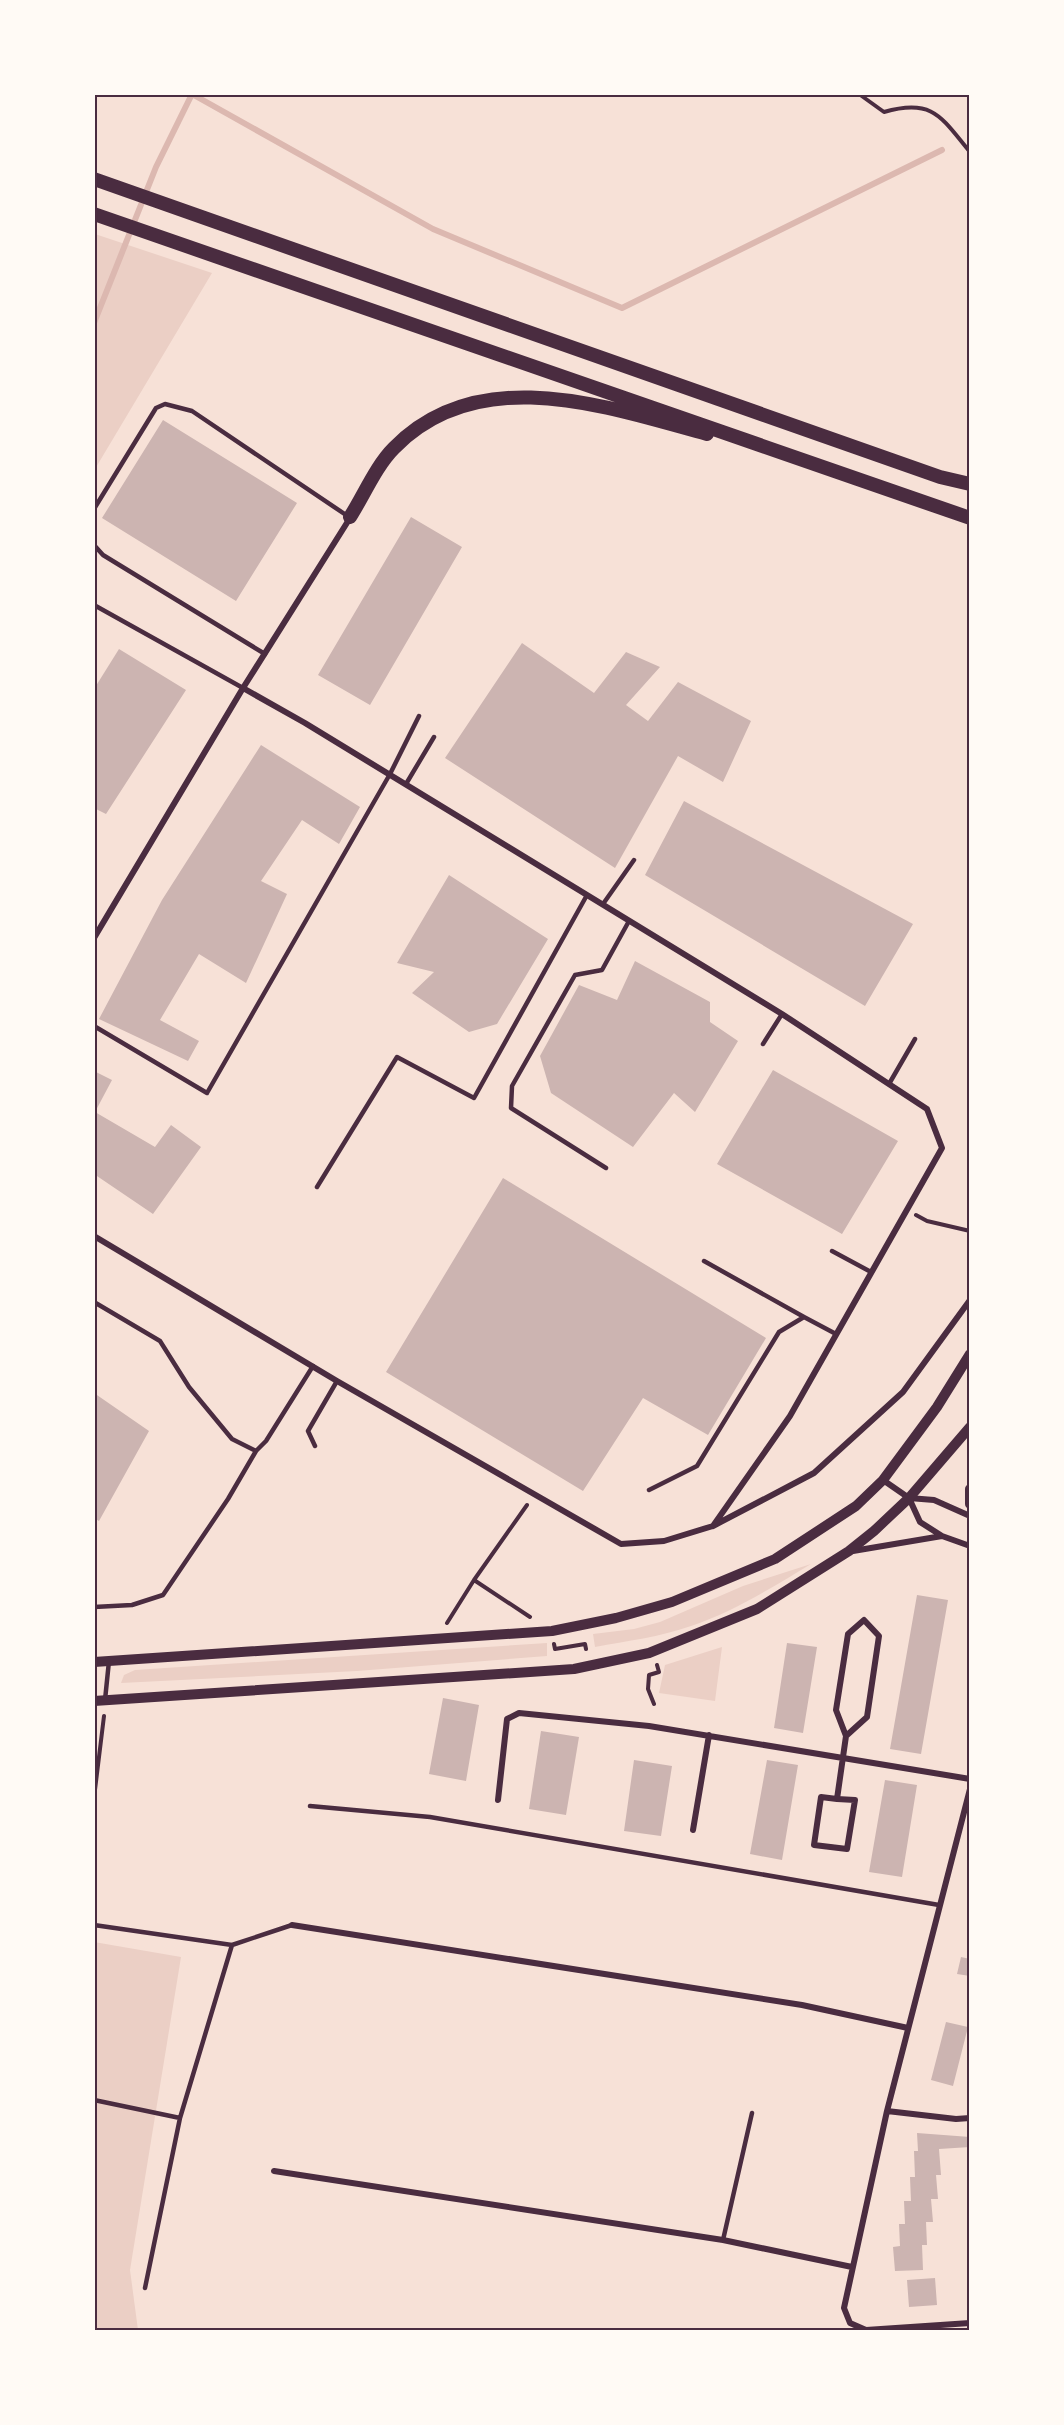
<svg xmlns="http://www.w3.org/2000/svg" width="1064" height="2425" font-family="'Exo 2',sans-serif">
	<style>
		.green { fill: #ebcfc5 }
		.lines { fill: none; stroke-linecap: round; stroke-linejoin: round }
		.stream { stroke: #dcb8b0; stroke-width: 6 }
		.building { fill: #ccb4b1 }
		.path { stroke: #4a2c40; stroke-width: 4 }
		.service { stroke: #4a2c40; stroke-width: 4.5 }
		.minor { stroke: #4a2c40; stroke-width: 6 }
		.tertiary { stroke: #4a2c40; stroke-width: 10 }
		.primary { stroke: #4a2c40; stroke-width: 14 }
		.neatline { fill: none; stroke: #4a2c40; stroke-width: 2 }
	</style>
	<rect width="100%" height="100%" fill="#f7e1d7"/>
	<path class="green" d="M95,234L212,273L95,469L94,234Z
		M811,1564C773,1587 733,1612 691,1626C660,1637 627,1641 595,1647L593,1634L634,1629L660,1622L743,1586Z
		M547,1643V1656L357,1671L121,1683L124,1675L135,1670Z
		M722,1647L715,1701L659,1693L665,1665Z
		M94,1942L181,1957L130,2270L138,2330H95Z"/>
	<g class="lines">
		<path class="stream" d="M192,94L433,229L622,308L942,150
			M94,323L156,167L192,94"/>
	</g>
	<path class="building" d="M163,420L297,503L236,601L102,518Z
		M411,517L462,547L370,705L318,675Z
		M522,643L594,693L626,652L660,667L626,705L648,721L678,682L751,721L723,782L678,756L615,868L445,758Z
		M119,649L186,690L106,814L94,808V689Z
		M261,745L360,807L339,844L302,820L261,881L287,894L246,983L199,954L160,1020L199,1041L188,1061L99,1019L162,900Z
		M684,801L913,924L865,1006L645,875Z
		M449,875L548,939L497,1024L469,1032L412,993L434,972L397,963Z
		M635,961L710,1002V1022L738,1041L695,1112L674,1093L633,1147L551,1093L540,1056L579,985L617,1000Z
		M773,1070L898,1141L842,1234L717,1164Z
		M94,1071L112,1080L95,1112L155,1147L171,1125L201,1147L153,1214L94,1174Z
		M503,1178L766,1338L708,1435L643,1398L583,1491L386,1372Z
		M94,1393L149,1431L99,1521L94,1518Z
		M917,1595L948,1600L921,1754L890,1749Z
		M787,1643L817,1647L803,1733L774,1728Z
		M443,1698L479,1705L466,1781L429,1774Z
		M541,1731L579,1737L566,1815L529,1809Z
		M634,1760L672,1766L661,1836L624,1831Z
		M767,1760L798,1765L782,1860L750,1854Z
		M885,1780L917,1785L902,1877L869,1872Z
		M961,1957L970,1959V1976L957,1974Z
		M946,2022L968,2027L953,2086L931,2080Z
		M917,2133L970,2137V2147L939,2149L941,2175H936L938,2199H931L933,2222H926L927,2245H922L923,2270L895,2271L893,2247L900,2246L899,2224H905L904,2201H911L910,2177H915L914,2151H918Z
		M935,2278L937,2305L909,2307L907,2280Z"/>
	<g class="lines">
		<path class="path" d="M859,94L884,112C933,98 941,117 970,152
			M916,1215L927,1221L970,1231
			M474,1580L530,1617
			M447,1623L474,1580L527,1505
			M554,1644L555,1649L585,1644L586,1649
			M654,1704L648,1689L649,1675L659,1672L657,1665
			M94,1798L104,1716"/>
		<path class="service" d="M94,509L156,408L165,404L192,411L349,517
			M94,545L103,555L265,654
			M94,605L243,688
			M406,784L434,737
			M603,904L634,860
			M94,1026L207,1093L390,774L419,716
			M763,1044L782,1014
			M889,1084L915,1039
			M606,1168L511,1108L512,1086L575,975L602,970L629,921
			M317,1187L397,1057L474,1098L587,895
			M832,1251L871,1272
			M704,1261L804,1317
			M94,1302L160,1341L189,1387L232,1439L256,1451
			M315,1446L308,1431L337,1381
			M649,1490L697,1466L779,1332L804,1317L836,1334
			M94,1607L132,1605L163,1595L228,1499L256,1451L266,1441L313,1366
			M105,1700L109,1661
			M310,1806L430,1817L939,1905
			M94,1925L232,1945L292,1925
			M94,2100L180,2118L232,1945
			M723,2240L752,2113
			M145,2288L180,2118"/>
		<path class="minor" d="M243,688L305,723L782,1014L927,1109L942,1148L790,1416L713,1526
			M94,938L243,688L350,518
			M94,1236L337,1381L621,1544L664,1541L713,1526L814,1473L903,1392L970,1300
			M883,1480L909,1498L934,1500L970,1516
			M909,1498L920,1522L942,1536
			M853,1551L942,1536L970,1546
			M970,1789L887,2111L844,2308L850,2323L866,2330L970,2323
			M837,1799L821,1797L814,1845L847,1849L855,1800L837,1799L846,1736L867,1717L879,1636L864,1620L848,1634L836,1710L846,1736
			M498,1800L507,1719L519,1713L649,1726L970,1779
			M693,1830L709,1735
			M292,1925L802,2005L908,2028
			M887,2111L956,2119L970,2118
			M274,2171L723,2240L852,2267"/>
		<path class="tertiary" d="M970,1489V1504
			M94,1662L552,1631L616,1618L672,1602L775,1559L856,1506L883,1480L937,1407L970,1354
			M94,1701L574,1669L649,1653L757,1609L849,1551L874,1531L909,1498L970,1427"/>
		<path class="primary" d="M94,179L940,477L970,484
			M94,214L970,518
			M350,517C364,495 376,466 394,448C479,361 607,407 707,434"/>
	</g>
	<rect width="1064" height="2425" fill="none" stroke="#fffaf5" stroke-width="192"/>
	<rect x="96" y="96" width="872" height="2233" class="neatline"/>
</svg>
